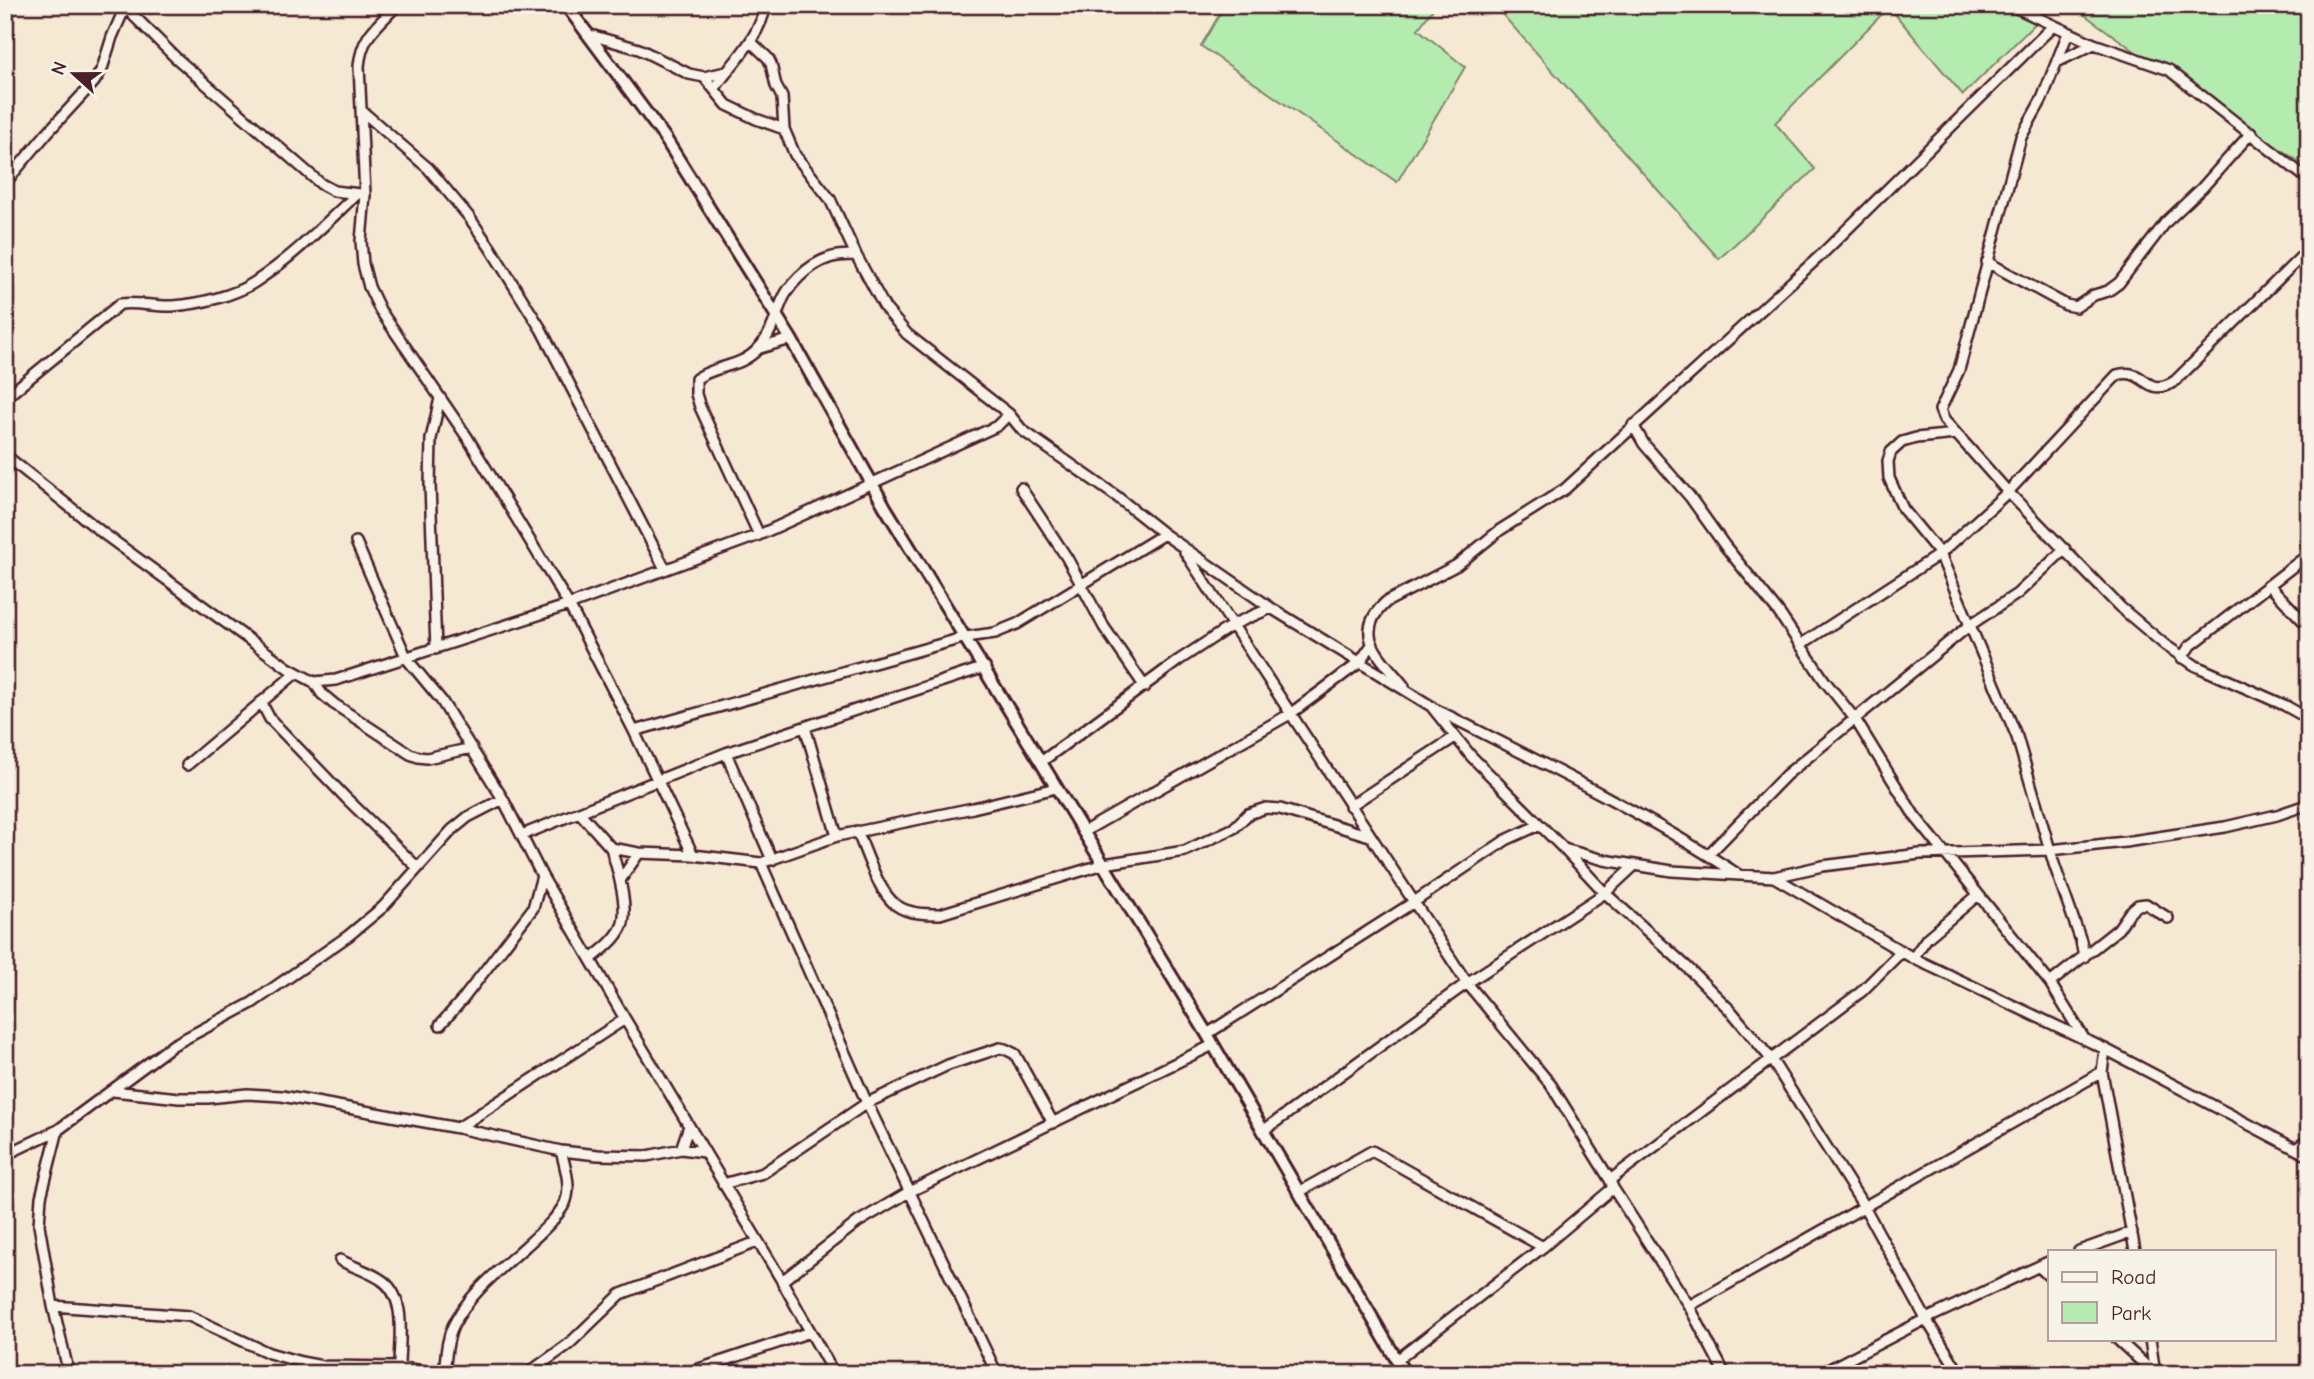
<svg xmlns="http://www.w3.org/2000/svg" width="2314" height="1379" font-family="'Comic Neue',sans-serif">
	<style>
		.green { fill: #b4ecaf; stroke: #7f866d; stroke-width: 2 }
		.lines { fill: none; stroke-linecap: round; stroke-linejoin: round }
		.minor-casing { stroke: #4a1f2b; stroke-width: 14 }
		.tertiary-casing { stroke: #4a1f2b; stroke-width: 16 }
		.minor { stroke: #f7f3e8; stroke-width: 9 }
		.tertiary { stroke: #f7f3e8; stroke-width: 10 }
	</style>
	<rect width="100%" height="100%" fill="#f6e9d4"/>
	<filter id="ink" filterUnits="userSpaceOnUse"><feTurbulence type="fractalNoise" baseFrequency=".0143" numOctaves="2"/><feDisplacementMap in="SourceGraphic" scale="14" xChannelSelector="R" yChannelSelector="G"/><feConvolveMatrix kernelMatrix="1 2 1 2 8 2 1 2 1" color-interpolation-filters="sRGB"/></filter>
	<g filter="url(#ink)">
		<path class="green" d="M1225,5H1436L1418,29L1465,67L1397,182L1201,46Z
			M1494,5H2054L1963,95L1889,7L1775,123L1815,169L1719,259Z
			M2071,5H2309V168L2179,83Z"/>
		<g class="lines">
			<g class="minor-casing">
				<path id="minor" d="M397,5C377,27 362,35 359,66L365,195L361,241L363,264L369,287L380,310L467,437L569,605L634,731L693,855
					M2010,5L2094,44L2169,70L2309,180
					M125,7L175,57L321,184L334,191L360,194
					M2068,33L2042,99L2021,137L1959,370L1940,410L1944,420L2008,492L2120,607L2165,645L2196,666L2284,705L2309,719
					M587,34L639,49L689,74L704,77L726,72
					M751,42L768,58L771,64L776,86L782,97L784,129L795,155L830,199L856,255L885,308L907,334L1009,414L1022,430L1116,496L1164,534
					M2057,62L2094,44
					M704,77L727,105L756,119L784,129
					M714,89C733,62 759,39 766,5
					M363,112L428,168L469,217L491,249L541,329L665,569
					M5,183L47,133L94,82L102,69L112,37L126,5
					M1987,262L2066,305L2076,307L2094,295L2108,291L2119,283L2166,222L2202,188L2251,133
					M760,348L791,339
					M5,398L120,304C138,302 155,307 173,306C199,304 234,296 255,282C293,257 325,224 357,194
					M1633,425L1644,444L1690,497L1725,546L1779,613L1824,680L1855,719L1914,815L2050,983L2085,1040
					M1956,434L1916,438L1902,442L1891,452L1888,461L1889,478L1903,509L1940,554L2017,737L2054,864L2081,941L2084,957
					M5,455L104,534L288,668L314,682L336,680L569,605L759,535L997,426L1009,414
					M1021,488L1067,558L1104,627L1145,687
					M759,535L700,407L696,394V379C717,364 739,369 758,349C769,338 775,320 780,306C787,285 808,265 829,258C837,255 847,255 856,255
					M356,542L407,659L441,700L503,799L542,876L625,1019L782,1281L834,1374
					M1185,552L1467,983L1551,1085L1610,1180L1613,1188L1689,1306L1725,1374
					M2269,585L2309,627
					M1800,645L1940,554L2008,492L2117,375C2146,366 2145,400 2175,381L2309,249
					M436,649L430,485L431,439L440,398
					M2182,658L2189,647L2309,554
					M314,682L322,694L334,704L410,754L418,757L427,758L472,748
					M1404,686C1382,658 1350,635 1386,602L1457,565L1500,530L1565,489L1821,255L2053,26
					M261,702L270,719L346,798L418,868
					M1435,709C1536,760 1645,813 1739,875
					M805,727L837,836
					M634,731L966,637L995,633L1017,624L1164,534L1271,608L1431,706L1471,756L1564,849L1604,860L1672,871L1774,877L1822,866L1920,854L2050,850L2125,842L2225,827L2277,815L2309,804
					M726,753L772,860
					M1041,762L1179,660L1234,624L1271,608
					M187,765L296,673
					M1350,806L1455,737
					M580,813L611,848L639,853L693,855L761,863L837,836L973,808L1056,788
					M857,831C866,851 878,892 896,905C908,914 926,914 940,914L1104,864L1185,851L1234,828L1248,814L1266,808L1280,809L1370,836
					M1083,832L1290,714L1359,663L1371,646
					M522,835L726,753L985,667
					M1564,849L1605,893L1686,966L1732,1012L1771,1059L1865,1208L1926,1319L1960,1374
					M1708,855L1786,775L1970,625L2017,594L2065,549
					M761,863L867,1103L997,1374
					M1774,877L1913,958L2105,1049L2309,1156
					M621,879L639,853
					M1913,958L1927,938L1978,895
					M591,959C602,950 616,940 622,926C629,908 617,867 611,848
					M2050,983L2118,929L2130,912L2138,905L2146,904L2168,918
					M440,1025L463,999L533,908L542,876
					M1207,1034L1414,902L1506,840L1539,825
					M2105,1049L2102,1072L2135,1251
					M113,1091L179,1098H208L247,1094L282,1096L458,1128L561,1151L598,1155L647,1156L681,1149L704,1152
					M458,1128L625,1019
					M58,1130L41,1197L39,1225L53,1306L69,1374
					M1263,1131L1467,983L1605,893L1635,865
					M2297,1148L2309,1139
					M681,1149L689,1126
					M5,1155L58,1130L173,1045L252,1003L348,936L383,907L452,830L468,817L503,799
					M1610,1180L1861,992L1902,951
					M723,1184L763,1173L867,1103L948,1065L1000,1048L1005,1049L1015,1054L1053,1123
					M1299,1192L1372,1151L1543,1247
					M2079,1251L2132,1232
					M340,1260C353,1267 368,1271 380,1279C408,1296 399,1339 399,1367
					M2039,1267L2050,1277
					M782,1281L858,1222L909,1192L1213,1045
					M53,1306L189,1316L269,1353L301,1362L322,1366L399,1367L439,1374
					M1689,1306L2102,1072
					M2117,1339L2155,1374
					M2150,1339L2155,1374
					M1397,1360L1543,1247L1613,1188
					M444,1374C446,1358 446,1341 453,1326C468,1295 499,1270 525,1247C538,1235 556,1220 565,1203C572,1187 565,1167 561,1151
					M527,1374L569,1344L621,1294L757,1242
					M684,1374L810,1332
					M1820,1374L1926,1319L2050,1261"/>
			</g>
			<g class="tertiary-casing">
				<path id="tertiary" d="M566,5L665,138L791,339L885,507L1207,1034L1405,1374"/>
			</g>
			<use href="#minor" class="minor"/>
			<use href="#tertiary" class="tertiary"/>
		</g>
	</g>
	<rect width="2314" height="1379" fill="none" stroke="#f7f3e8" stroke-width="28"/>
	<rect x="14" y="14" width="2286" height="1351" fill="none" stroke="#4a1f2b" stroke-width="2.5" filter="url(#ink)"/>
	<rect x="2048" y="1250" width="228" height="91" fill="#f7f3e8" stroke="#b29e9c" stroke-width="2"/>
	<rect x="2062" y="1272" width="35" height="10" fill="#f7f3e8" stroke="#b29e9c" stroke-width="2"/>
	<text x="2111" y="1284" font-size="21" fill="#4a1f2b">Road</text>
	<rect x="2062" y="1302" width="35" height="21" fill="#b4ecaf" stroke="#b29e9c" stroke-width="2"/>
	<text x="2111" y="1320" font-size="21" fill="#4a1f2b">Park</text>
	<g transform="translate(74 74) rotate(291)" stroke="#f7f3e8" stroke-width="5" paint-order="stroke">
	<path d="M0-5L12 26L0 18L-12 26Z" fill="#4a1f2b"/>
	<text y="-10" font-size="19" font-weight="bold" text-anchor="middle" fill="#4a1f2b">N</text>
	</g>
</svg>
